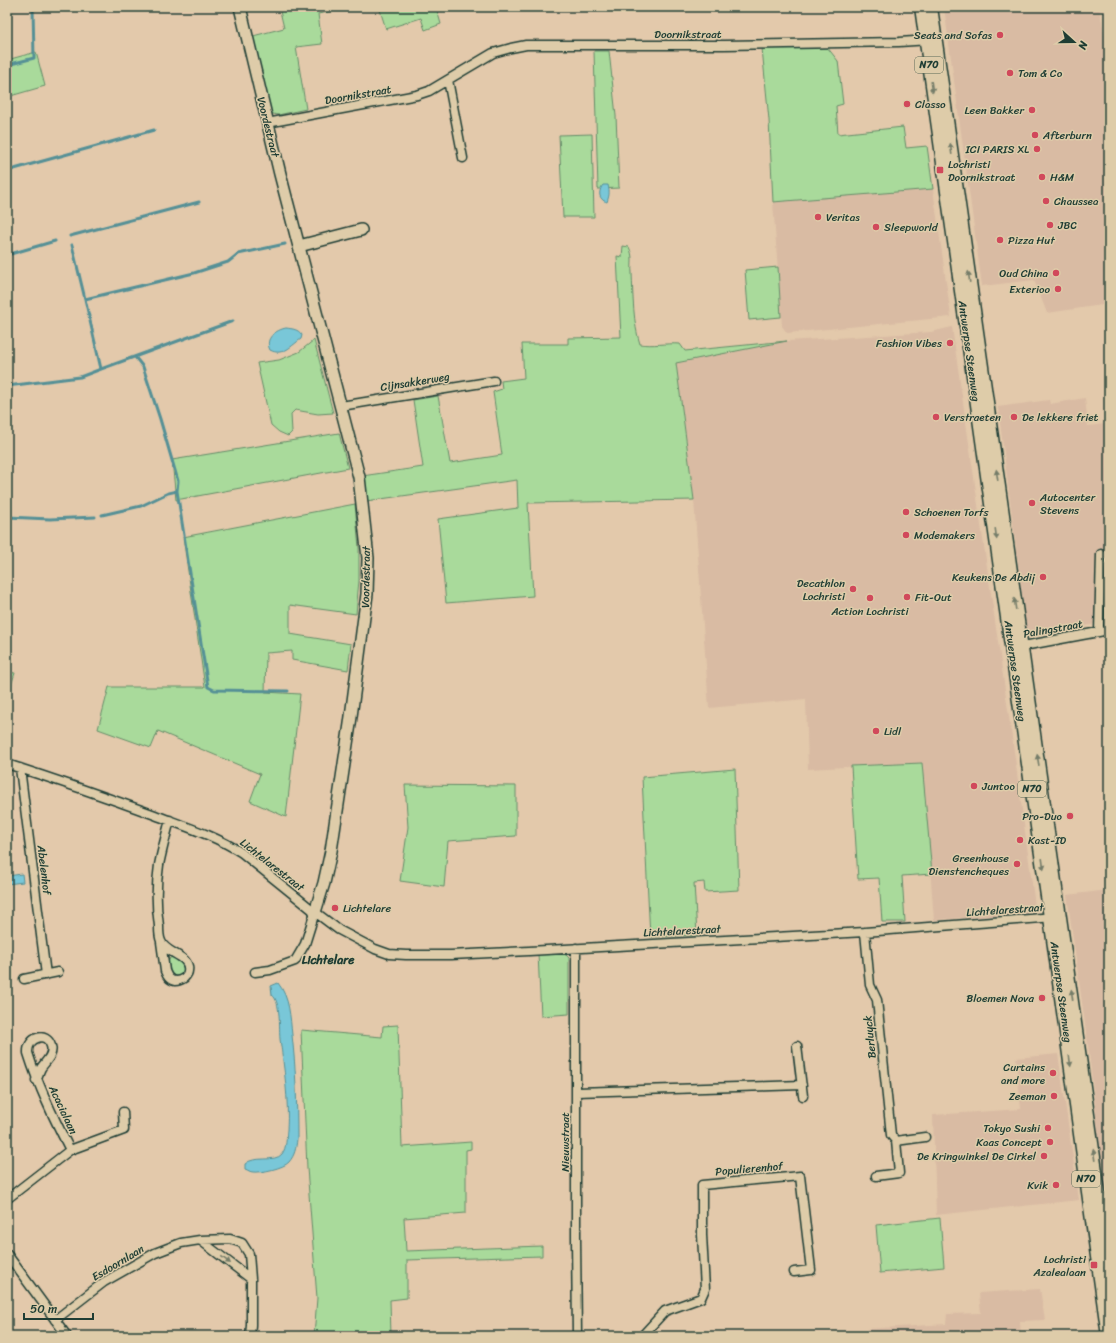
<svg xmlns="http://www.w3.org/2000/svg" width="1116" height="1343" font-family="Sriracha,sans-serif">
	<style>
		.built { fill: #d9bba3 }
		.green { fill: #a9da9b; stroke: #648c68 }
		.water { fill: #79c7d8; stroke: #559096 }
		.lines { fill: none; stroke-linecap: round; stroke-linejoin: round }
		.stream { stroke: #559096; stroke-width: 3 }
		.street-casing { stroke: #1f3d34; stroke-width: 11 }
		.secondary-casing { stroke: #1f3d34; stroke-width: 14 }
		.primary-casing { stroke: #1f3d34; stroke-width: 15 }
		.street { stroke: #decca9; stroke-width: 8 }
		.secondary { stroke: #decca9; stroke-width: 11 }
		.primary { stroke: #decca9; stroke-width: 12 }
		.oneway { fill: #757d69 }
		.poi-dot { fill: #d1495b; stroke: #decca9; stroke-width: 1.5 }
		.labels { text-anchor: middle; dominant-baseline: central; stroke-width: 3; stroke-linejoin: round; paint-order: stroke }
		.shield { fill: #decca9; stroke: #586857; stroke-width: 1 }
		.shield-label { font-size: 10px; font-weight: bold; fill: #1f3d34 }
		.street-label { font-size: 11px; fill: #1f3d34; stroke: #decca9 }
		.poi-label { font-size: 11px; fill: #1f3d34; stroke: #decca9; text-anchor: start }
		.neighbourhood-label { font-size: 12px; font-weight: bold; fill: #1f3d34; stroke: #decca9 }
	</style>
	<rect width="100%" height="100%" fill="#e3c9ab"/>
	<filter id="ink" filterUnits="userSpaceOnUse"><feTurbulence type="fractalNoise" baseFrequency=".025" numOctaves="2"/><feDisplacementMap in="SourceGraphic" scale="8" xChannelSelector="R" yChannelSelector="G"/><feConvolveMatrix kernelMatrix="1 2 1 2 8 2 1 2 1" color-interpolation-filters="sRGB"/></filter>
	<g filter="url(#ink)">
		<path class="built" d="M944,7H1099L1109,57V304L1047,313L1034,280L982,286Z
			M933,189L951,317L787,333L782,326L773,202Z
			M952,327L1015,758L1036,913L934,920L922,763L808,769L806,699L709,708L694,500L676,363L787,341L931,332Z
			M1085,398L1088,426L1105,424L1107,470H1109V553L1106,558L1103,616L1107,622L1033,635L1027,633L998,407L1049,400L1050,404Z
			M1109,890V1219H1108L1088,1045L1067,895Z
			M1058,1054L1079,1200L936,1215L933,1115L1021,1109L1016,1058Z
			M1040,1289L1045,1320L1020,1321L1021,1336H868L867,1329L946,1324L947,1314L981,1313L979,1293Z"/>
		<path class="green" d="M279,7H351L318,14L322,44L296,47L306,109L278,115L273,114L269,108L253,36L284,28Z
			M379,7H436L441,24L425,30L421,18L386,29Z
			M827,47L838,61L843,104L836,106L838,134L903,127L906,148L927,146L933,189L773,202L769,120L762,48Z
			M594,51H609L616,116L619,188L598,189Z
			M36,52L45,86L7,97V60Z
			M592,134L594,217H563L559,135Z
			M623,246L629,247C634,257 631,263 632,273C633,296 633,323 640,344C653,346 666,343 680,344L685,351L787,341L676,363L694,500L528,503L533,596L446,603L438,519L518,508L517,480L366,501L362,476L423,467L413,400L438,396L450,463L502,455L493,392L502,389L501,381L524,378L522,344H568V338L621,337L617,256L622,257Z
			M778,267L781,317L749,320L745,270Z
			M314,340L333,413L318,414L295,410L291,414L292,432L288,436L279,432L271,425L257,363L279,360L299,352Z
			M339,433L348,468L176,500L172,460Z
			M355,504L359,548V580L356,614L290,605V634L351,644L348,670L292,660V651L266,653L265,692L300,694L286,817L250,801L260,774L158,731L151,748L98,729L109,687H205L183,537Z
			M1109,553V622H1107L1103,616L1106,557Z
			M7,672L15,673L7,698Z
			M922,763L932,874L902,876L905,922H882L879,878L858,879L851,766Z
			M735,769L739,890L705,892L704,882L694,883L697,935L650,937L642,777Z
			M405,785L516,786V836L448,841L444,887L400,881L408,827Z
			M538,954H563L566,955L569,958V1014L541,1016Z
			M173,957L184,964L185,970L181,976C171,978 170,970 168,962L170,958Z
			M398,1025L402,1147L471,1142V1149L466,1150V1213L404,1218L406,1251L542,1246V1256L407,1260V1298L390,1300L391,1336H314L317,1298L307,1168L301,1030L382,1037L383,1026Z
			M940,1218L944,1267L880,1273L876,1225Z"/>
		<path class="water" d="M603,185H608C610,193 609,196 607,202C605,201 603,201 602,199C598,196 600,188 603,185Z
			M286,328C293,329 298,329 302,335L301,339C292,345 283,357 270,350C264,338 276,330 286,328Z
			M22,874L23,882L7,884V876Z
			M278,983C290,998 290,1017 292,1035C296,1070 297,1104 297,1139C296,1148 295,1155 289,1162C284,1168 261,1173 253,1172C250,1172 248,1170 245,1169V1164C254,1155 275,1163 282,1154C287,1147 286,1138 287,1130C289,1099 284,1069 280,1039C279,1028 281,1001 272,995L271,986Z"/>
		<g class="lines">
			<path class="stream" d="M7,65L34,58L33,7
				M7,171L154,130
				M70,236L199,202
				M72,245L85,299
				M7,255L55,241
				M135,357L143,367L160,419L178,481L177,491L208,687L214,690L288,691
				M101,369L233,321
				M7,386L80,377L101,369L85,299L194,273L228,262L238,254L285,244
				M102,515L141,506L168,493L177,491
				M7,517L50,519L95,517"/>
			<g class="street-casing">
				<path id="street" d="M448,80L463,158
					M267,123L417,95L429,91L493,53L511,48L526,45H724L899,42L930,40
					M341,406L494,381
					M1099,632L1101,554
					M1018,647L1109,630
					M7,764C57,780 106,797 155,815C184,826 216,836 242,853L315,912L339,930L375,949L389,954L406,955H451L529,951L865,932L1054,917
					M20,768L46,975
					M865,932L870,985L877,1000L891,1135L896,1141L899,1173L876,1176
					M161,942L165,971C167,976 169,980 175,981C178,981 181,980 184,978C186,976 188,974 188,971C191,955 165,954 161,941C159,937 159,931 159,926C156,906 156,885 159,865C162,850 166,835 170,820
					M576,948V1238L577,1336
					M255,972L270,970L295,961L305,944L315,912
					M24,979L58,972
					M797,1046L803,1096
					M36,1080C38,1076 39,1072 41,1068C45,1062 54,1055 51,1046C47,1031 27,1037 28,1053C39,1088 53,1117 70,1150
					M577,1092L802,1085
					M896,1141L925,1137
					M7,1199L70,1150L124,1130L123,1112
					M200,1240L251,1279
					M7,1254L67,1336
					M55,1320L104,1282L155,1253L181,1243L200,1240L230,1239L242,1243L249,1254L251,1279V1325L250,1336
					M642,1336L665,1311L701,1298L705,1289L702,1235V1185L800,1176L811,1270L794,1272"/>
			</g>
			<g class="secondary-casing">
				<path id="secondary" d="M240,7L280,174L359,477L368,558L367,594L350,724L331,851L324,883L315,912
					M299,246L361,230"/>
			</g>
			<g class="primary-casing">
				<path id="primary" d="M921,7L1013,660L1047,896L1108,1336
					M931,7C987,426 1053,844 1109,1263"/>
			</g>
			<use href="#street" class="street"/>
			<use href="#secondary" class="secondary"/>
			<use href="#primary" class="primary"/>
		</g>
		<defs><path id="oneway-solid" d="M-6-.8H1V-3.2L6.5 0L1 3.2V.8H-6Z"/></defs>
		<g class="oneway">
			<use href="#oneway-solid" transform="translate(932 87) rotate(82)"/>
			<use href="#oneway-solid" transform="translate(951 149) rotate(-98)"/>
			<use href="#oneway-solid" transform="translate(969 277) rotate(-98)"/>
			<use href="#oneway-solid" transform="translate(997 475) rotate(-98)"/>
			<use href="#oneway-solid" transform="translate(996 534) rotate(82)"/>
			<use href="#oneway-solid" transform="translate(1015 604) rotate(-98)"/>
			<use href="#oneway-solid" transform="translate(1038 760) rotate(-99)"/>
			<use href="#oneway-solid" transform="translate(1043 864) rotate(82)"/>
			<use href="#oneway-solid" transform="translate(1072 995) rotate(-98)"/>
			<use href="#oneway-solid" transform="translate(1070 1061) rotate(82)"/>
			<use href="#oneway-solid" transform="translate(1094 1155) rotate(-98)"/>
			<use href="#oneway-solid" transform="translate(226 1260) rotate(38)"/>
		</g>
	</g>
	<g class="poi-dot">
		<circle cx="1000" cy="35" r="4"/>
		<circle cx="1010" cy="73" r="4"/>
		<circle cx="907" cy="104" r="4"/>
		<circle cx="1032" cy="110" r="4"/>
		<circle cx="1035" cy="135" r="4"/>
		<circle cx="1037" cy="149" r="4"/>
		<rect x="936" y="166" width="8" height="8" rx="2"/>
		<circle cx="1042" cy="177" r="4"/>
		<circle cx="1046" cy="201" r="4"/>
		<circle cx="818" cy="217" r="4"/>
		<circle cx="1050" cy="225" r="4"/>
		<circle cx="876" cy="227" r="4"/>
		<circle cx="1000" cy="240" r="4"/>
		<circle cx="1056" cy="273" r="4"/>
		<circle cx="1058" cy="289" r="4"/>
		<circle cx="950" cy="343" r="4"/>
		<circle cx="936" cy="417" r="4"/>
		<circle cx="1014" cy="417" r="4"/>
		<circle cx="1032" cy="503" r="4"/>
		<circle cx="906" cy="512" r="4"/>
		<circle cx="906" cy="535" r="4"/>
		<circle cx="1043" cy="577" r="4"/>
		<circle cx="853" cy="589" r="4"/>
		<circle cx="907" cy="597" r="4"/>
		<circle cx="870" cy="598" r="4"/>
		<circle cx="876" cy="731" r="4"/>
		<circle cx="974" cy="786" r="4"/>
		<circle cx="1070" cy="816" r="4"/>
		<circle cx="1020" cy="840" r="4"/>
		<circle cx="1017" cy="864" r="4"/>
		<circle cx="335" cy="908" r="4"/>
		<circle cx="1042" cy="998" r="4"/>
		<circle cx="1053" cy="1073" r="4"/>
		<circle cx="1054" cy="1096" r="4"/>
		<circle cx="1048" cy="1128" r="4"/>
		<circle cx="1050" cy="1142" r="4"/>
		<circle cx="1044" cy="1156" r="4"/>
		<circle cx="1056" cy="1185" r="4"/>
		<rect x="1090" y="1261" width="8" height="8" rx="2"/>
	</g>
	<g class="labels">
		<g class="shield">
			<rect x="915" y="57" width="28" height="16" rx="3"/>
			<rect x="1018" y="781" width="28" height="16" rx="3"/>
			<rect x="1072" y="1171" width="28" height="16" rx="3"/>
		</g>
		<g class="shield-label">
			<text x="929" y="65">N70</text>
			<text x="1032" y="789">N70</text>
			<text x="1086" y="1179">N70</text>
		</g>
		<g class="street-label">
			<text x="688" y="34">Doornikstraat</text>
			<text transform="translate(358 95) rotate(-10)">Doornikstraat</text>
			<text transform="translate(268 127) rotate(76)">Voordestraat</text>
			<text transform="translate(969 351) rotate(82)">Antwerpse Steenweg</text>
			<text transform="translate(415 382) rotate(-9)">Cijnsakkerweg</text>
			<text transform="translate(366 577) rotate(-89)">Voordestraat</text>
			<text transform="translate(1053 629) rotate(-10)">Palingstraat</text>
			<text transform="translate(1015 671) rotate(82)">Antwerpse Steenweg</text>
			<text transform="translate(272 865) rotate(38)">Lichtelarestraat</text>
			<text transform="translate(44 870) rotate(83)">Abelenhof</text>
			<text transform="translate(1005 910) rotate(-4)">Lichtelarestraat</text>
			<text transform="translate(682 931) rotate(-3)">Lichtelarestraat</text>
			<text transform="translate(1061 992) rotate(82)">Antwerpse Steenweg</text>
			<text transform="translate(870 1037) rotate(-96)">Berluyck</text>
			<text transform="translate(63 1110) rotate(65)">Acacialaan</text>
			<text transform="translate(565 1142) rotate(-90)">Nieuwstraat</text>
			<text transform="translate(749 1169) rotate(-5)">Populierenhof</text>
			<text transform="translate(118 1263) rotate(-31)">Esdoornlaan</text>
		</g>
		<g class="poi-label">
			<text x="992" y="35" text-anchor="end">Seats and Sofas</text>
			<text x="1018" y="73">Tom &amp; Co</text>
			<text x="915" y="104">Classo</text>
			<text x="1024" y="110" text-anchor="end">Leen Bakker</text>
			<text x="1043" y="135">Afterburn</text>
			<text x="1029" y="149" text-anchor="end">ICI PARIS XL</text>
			<text x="948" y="164">Lochristi<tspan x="948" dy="13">Doornikstraat</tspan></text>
			<text x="1050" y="177">H&amp;M</text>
			<text x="1054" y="201">Chaussea</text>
			<text x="826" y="217">Veritas</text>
			<text x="1058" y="225">JBC</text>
			<text x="884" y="227">Sleepworld</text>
			<text x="1008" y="240">Pizza Hut</text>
			<text x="1048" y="273" text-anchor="end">Oud China</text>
			<text x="1050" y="289" text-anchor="end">Exterioo</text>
			<text x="942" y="343" text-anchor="end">Fashion Vibes</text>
			<text x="944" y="417">Verstraeten</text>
			<text x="1022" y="417">De lekkere friet</text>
			<text x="1040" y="497">Autocenter<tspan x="1040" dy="13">Stevens</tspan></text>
			<text x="914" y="512">Schoenen Torfs</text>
			<text x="914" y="535">Modemakers</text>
			<text x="1035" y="577" text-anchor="end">Keukens De Abdij</text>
			<text x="845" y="583" text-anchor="end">Decathlon<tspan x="845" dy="13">Lochristi</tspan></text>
			<text x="915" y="597">Fit-Out</text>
			<text x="870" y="611" text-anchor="middle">Action Lochristi</text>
			<text x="884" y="731">Lidl</text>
			<text x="982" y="786">Juntoo</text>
			<text x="1062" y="816" text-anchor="end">Pro-Duo</text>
			<text x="1028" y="840">Kast-ID</text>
			<text x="1009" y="858" text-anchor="end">Greenhouse<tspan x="1009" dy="13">Dienstencheques</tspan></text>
			<text x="343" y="908">Lichtelare</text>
			<text x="1034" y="998" text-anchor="end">Bloemen Nova</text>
			<text x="1045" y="1067" text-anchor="end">Curtains<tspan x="1045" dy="13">and more</tspan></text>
			<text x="1046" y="1096" text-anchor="end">Zeeman</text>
			<text x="1040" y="1128" text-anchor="end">Tokyo Sushi</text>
			<text x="1042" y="1142" text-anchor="end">Kaas Concept</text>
			<text x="1036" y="1156" text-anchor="end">De Kringwinkel De Cirkel</text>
			<text x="1048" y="1185" text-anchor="end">Kvik</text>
			<text x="1086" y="1259" text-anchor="end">Lochristi<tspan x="1086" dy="13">Azalealaan</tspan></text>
		</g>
		<g class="neighbourhood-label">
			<text x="328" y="960">Lichtelare</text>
		</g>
	</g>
	<rect width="1116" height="1343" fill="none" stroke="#decca9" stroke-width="24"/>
	<rect x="12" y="12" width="1092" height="1319" fill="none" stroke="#1f3d34" stroke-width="1.5" filter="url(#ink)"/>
	<g transform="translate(1074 42) rotate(111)" stroke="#decca9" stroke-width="3" paint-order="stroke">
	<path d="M0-3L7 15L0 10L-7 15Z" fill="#1f3d34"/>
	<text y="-6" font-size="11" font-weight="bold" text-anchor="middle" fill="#1f3d34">N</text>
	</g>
	<path d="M24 1313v6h69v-6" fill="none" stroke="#1f3d34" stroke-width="2"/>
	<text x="30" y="1313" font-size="12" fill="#1f3d34" stroke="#decca9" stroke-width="3" paint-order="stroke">50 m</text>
</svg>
